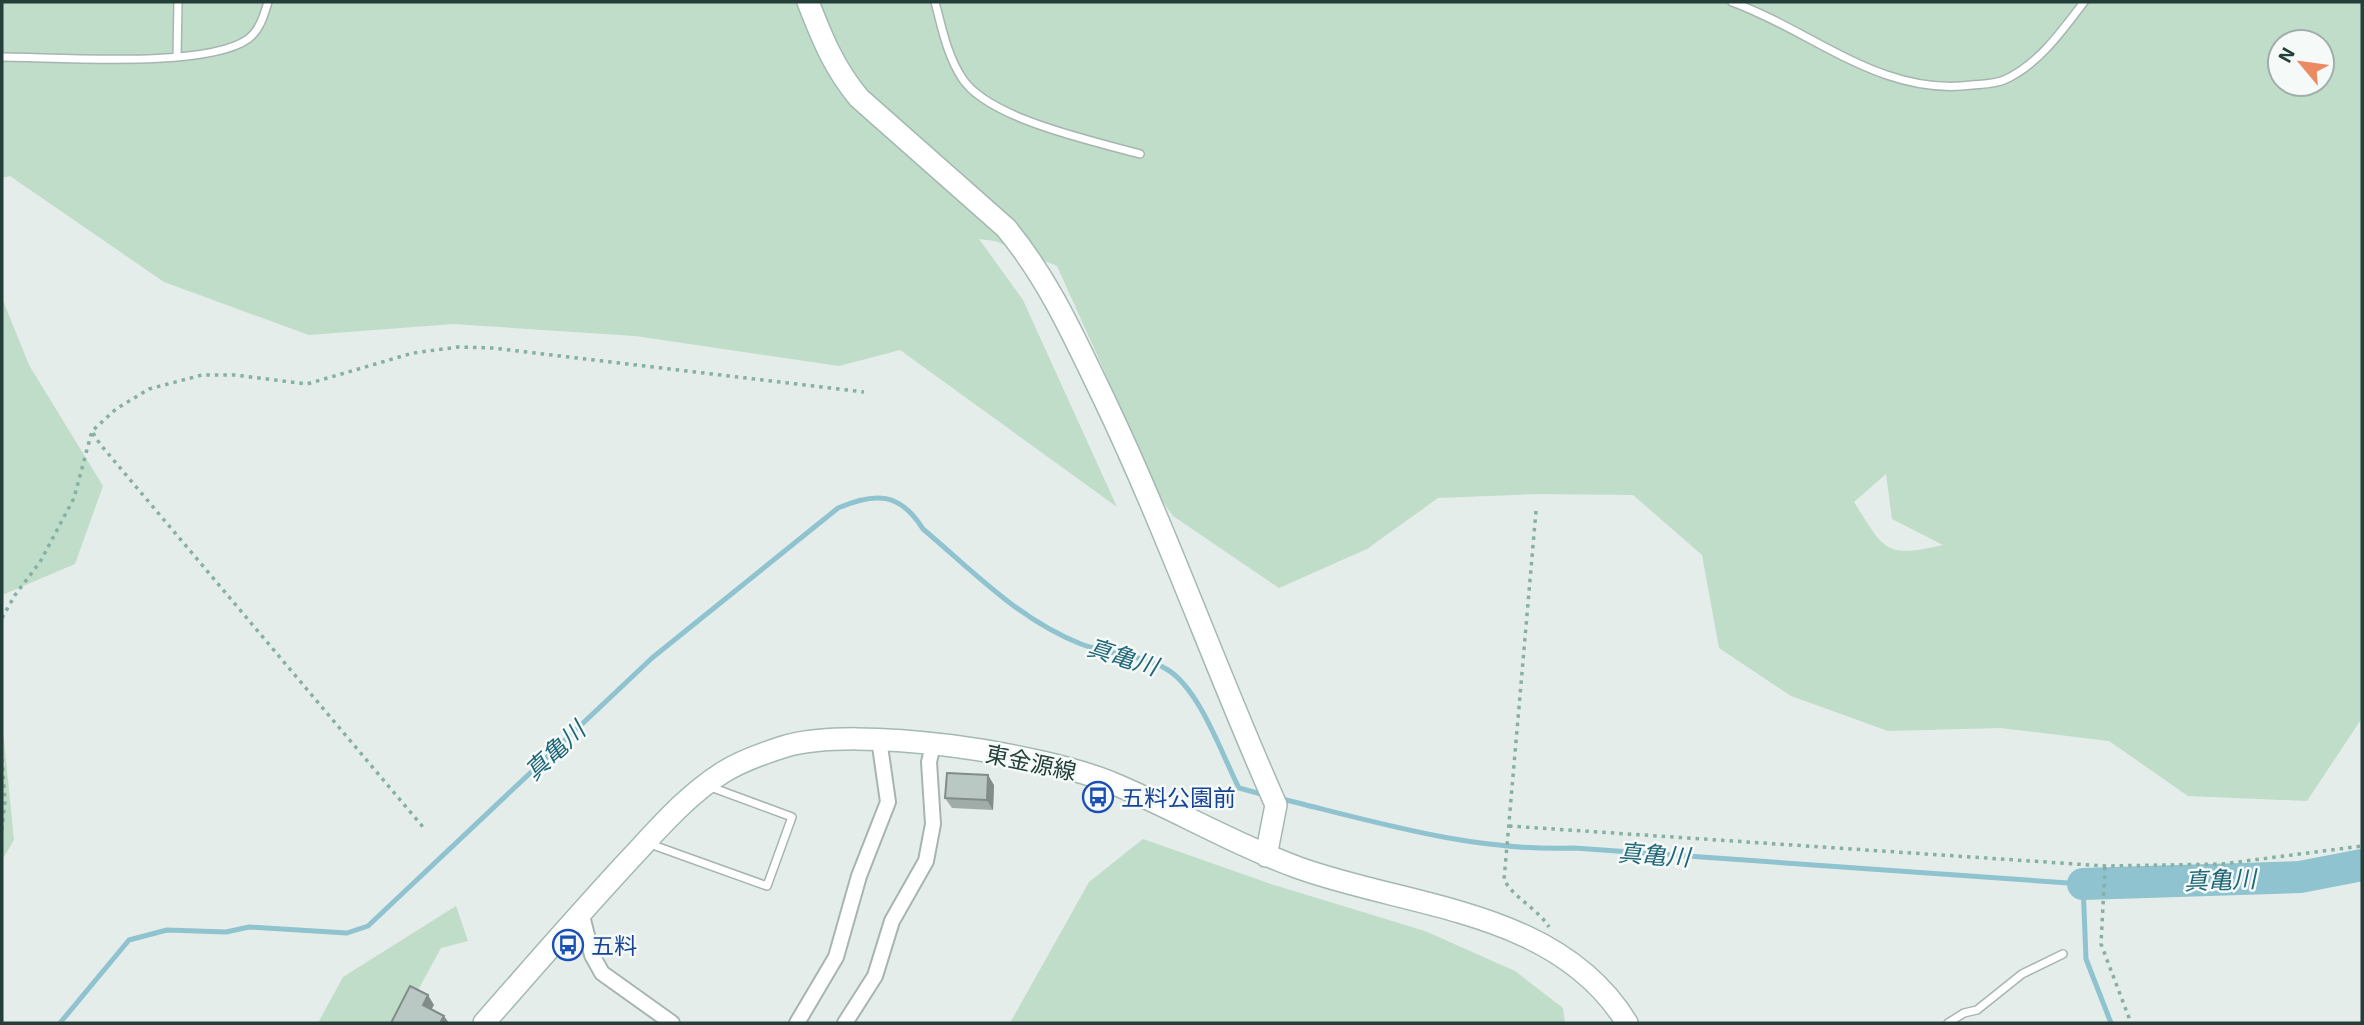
<svg xmlns="http://www.w3.org/2000/svg" width="2364" height="1025" font-family="'Exo 2','Noto Sans JP',sans-serif">
	<style>
		.green { fill: #bfddc8; fill-rule: evenodd }
		.lines { fill: none; stroke-linecap: round; stroke-linejoin: round }
		.stream { stroke: #8fc3d0; stroke-width: 5 }
		.river { stroke: #8fc3d0; stroke-width: 32 }
		.lane-casing { stroke: #a7b5b1; stroke-width: 10 }
		.street-casing { stroke: #a7b5b1; stroke-width: 18 }
		.secondary-casing { stroke: #a3b9b2; stroke-width: 24 }
		.path { stroke: #86b0a4; stroke-width: 3.5; stroke-dasharray: 3.5 5; stroke-linecap: butt }
		.lane { stroke: #fff; stroke-width: 7 }
		.street { stroke: #fff; stroke-width: 14 }
		.secondary { stroke: #fff; stroke-width: 21 }
		.wall { fill: #a0aca8 }
		.shaded-wall { fill: #828c88 }
		.building { fill: #bac8c3; stroke: #828c88; stroke-width: 2 }
		.labels { text-anchor: middle; dominant-baseline: central; stroke-width: 5; stroke-linejoin: round; paint-order: stroke }
		.street-label { font-size: 23px; fill: #243f39; stroke: #f5faf8 }
		.transit-label { font-size: 23px; fill: #164399; stroke: #f5faf8; text-anchor: start }
		.water-label { font-size: 24px; font-style: italic; fill: #206779; stroke: #f5faf8 }
	</style>
	<rect width="100%" height="100%" fill="#e5edea"/>
	<path class="green" d="M2,2H2362V718L2307,801L2188,796L2109,741L2000,728L1888,731L1791,696L1719,648L1702,555L1633,495L1537,494L1438,498L1367,549L1279,588L1173,516L1139,468L1107,377L1057,266L995,241L979,239L1023,300L1117,507L900,350L839,366L635,336L453,324L309,335L164,282L10,176L2,178ZM2280,42H2322V84H2280ZM1886,474L1892,519L1943,545C1884,559 1884,549 1854,502Z
		M2,298L29,365L103,486L75,564L2,595Z
		M2,720L14,840L2,860Z
		M1143,839L1271,884L1425,931L1515,971L1563,1008L1565,1023H1010L1089,882Z
		M456,906L468,941L441,948L400,1023H318L343,977Z"/>
	<g class="lines">
		<path class="stream" d="M1278,798C1376,822 1473,852 1574,848L2083,884L2086,959L2111,1023
			M60,1023L129,940L167,930L226,932L249,927L347,933L368,926L652,658L838,508C875,492 900,492 923,529C973,571 1019,620 1081,644C1109,655 1142,654 1168,670C1200,690 1222,755 1239,788L1265,795"/>
		<path class="river" d="M2083,884L2300,877L2362,865"/>
		<g class="lane-casing">
			<path id="lane" d="M935,2C942,28 947,55 962,78C988,119 1094,141 1140,154
				M1732,2C1813,31 1881,97 1972,85C1982,84 1995,84 2004,80C2038,65 2062,31 2084,2
				M2,57C57,57 206,69 248,39C260,30 264,15 268,2
				M177,57L178,2
				M650,844L767,886L792,817L708,786
				M1948,1023L1964,1013L1977,1010L2022,974L2063,954"/>
		</g>
		<g class="street-casing">
			<path id="street" d="M581,912L592,955L602,973L672,1023
				M797,1023L836,957L859,876L888,802L879,739
				M845,1023L875,976L892,921L926,861L933,824L929,762L933,745"/>
		</g>
		<g class="secondary-casing">
			<path id="secondary" d="M808,2C822,38 834,68 859,98L1006,228C1049,280 1075,339 1104,399C1167,531 1216,670 1276,805L1266,856
				M484,1023C532,968 580,913 630,859C659,828 686,796 722,773C739,762 764,753 783,747C857,724 1046,754 1117,785C1178,811 1236,845 1299,868C1411,908 1558,910 1627,1023"/>
		</g>
		<path class="path" d="M93,433L100,444L423,827
			M1536,511L1504,880C1516,900 1537,908 1549,927
			M2,618L15,595L40,562L74,498L92,431L116,409L149,389L202,375H235L307,384L413,353L458,347L493,348L864,392
			M2,759L5,801L2,830
			M1509,826L2105,866L2222,864L2362,846
			M2105,867L2101,944L2131,1023"/>
		<use href="#lane" class="lane"/>
		<use href="#street" class="street"/>
		<use href="#secondary" class="secondary"/>
	</g>
	<path class="wall" d="M994,785L993,810L952,808L945,798Z"/>
	<path class="shaded-wall" d="M988,775L994,785L993,810L987,800Z
		M428,995L434,1005L429,1014L423,1005Z
		M444,1016L449,1023H440Z"/>
	<path class="building" d="M947,773L988,775L987,800L945,798Z
		M410,986L428,995L423,1005L444,1016L440,1023H391Z"/>
	<defs>
		<g id="bus-ring" transform="scale(1.575)"><circle r="9.5" fill="#f5faf8" stroke="#1a4fb4" stroke-width="1.5"/><path d="M-5-6H5V4H4V6H2V4H-2V6H-4V4H-5ZM-3.5-4V0h7V-4ZM-3.5 1.2v1.5H-2V1.2ZM2 1.2v1.5H3.5V1.2Z" fill="#1a4fb4"/></g>
	</defs>
	<g fill-rule="evenodd">
		<use href="#bus-ring" x="1098" y="797"/>
		<use href="#bus-ring" x="568" y="945"/>
	</g>
	<g class="labels">
		<g class="street-label">
			<text transform="translate(1031 762) rotate(12)">東金源線</text>
		</g>
		<g class="transit-label">
			<text x="1121" y="797">五料公園前</text>
			<text x="591" y="945">五料</text>
		</g>
		<g class="water-label">
			<text transform="translate(1123 656) rotate(17)">真亀川</text>
			<text transform="translate(554 750) rotate(-43)">真亀川</text>
			<text transform="translate(1654 854) rotate(4)">真亀川</text>
			<text transform="translate(2220 879) rotate(-2)">真亀川</text>
		</g>
	</g>
	<rect width="2364" height="1025" fill="none" stroke="#243f39" stroke-width="7"/>
	<g transform="translate(2301 63) rotate(299)"><circle r="33" fill="#f5faf8" stroke="#a1afac" stroke-width="2"/>
	<path d="M0-5L12 26L0 18L-12 26Z" fill="#ec8a64"/>
	<text y="-10" font-size="19" font-weight="bold" text-anchor="middle" fill="#243f39">N</text>
	</g>
</svg>
